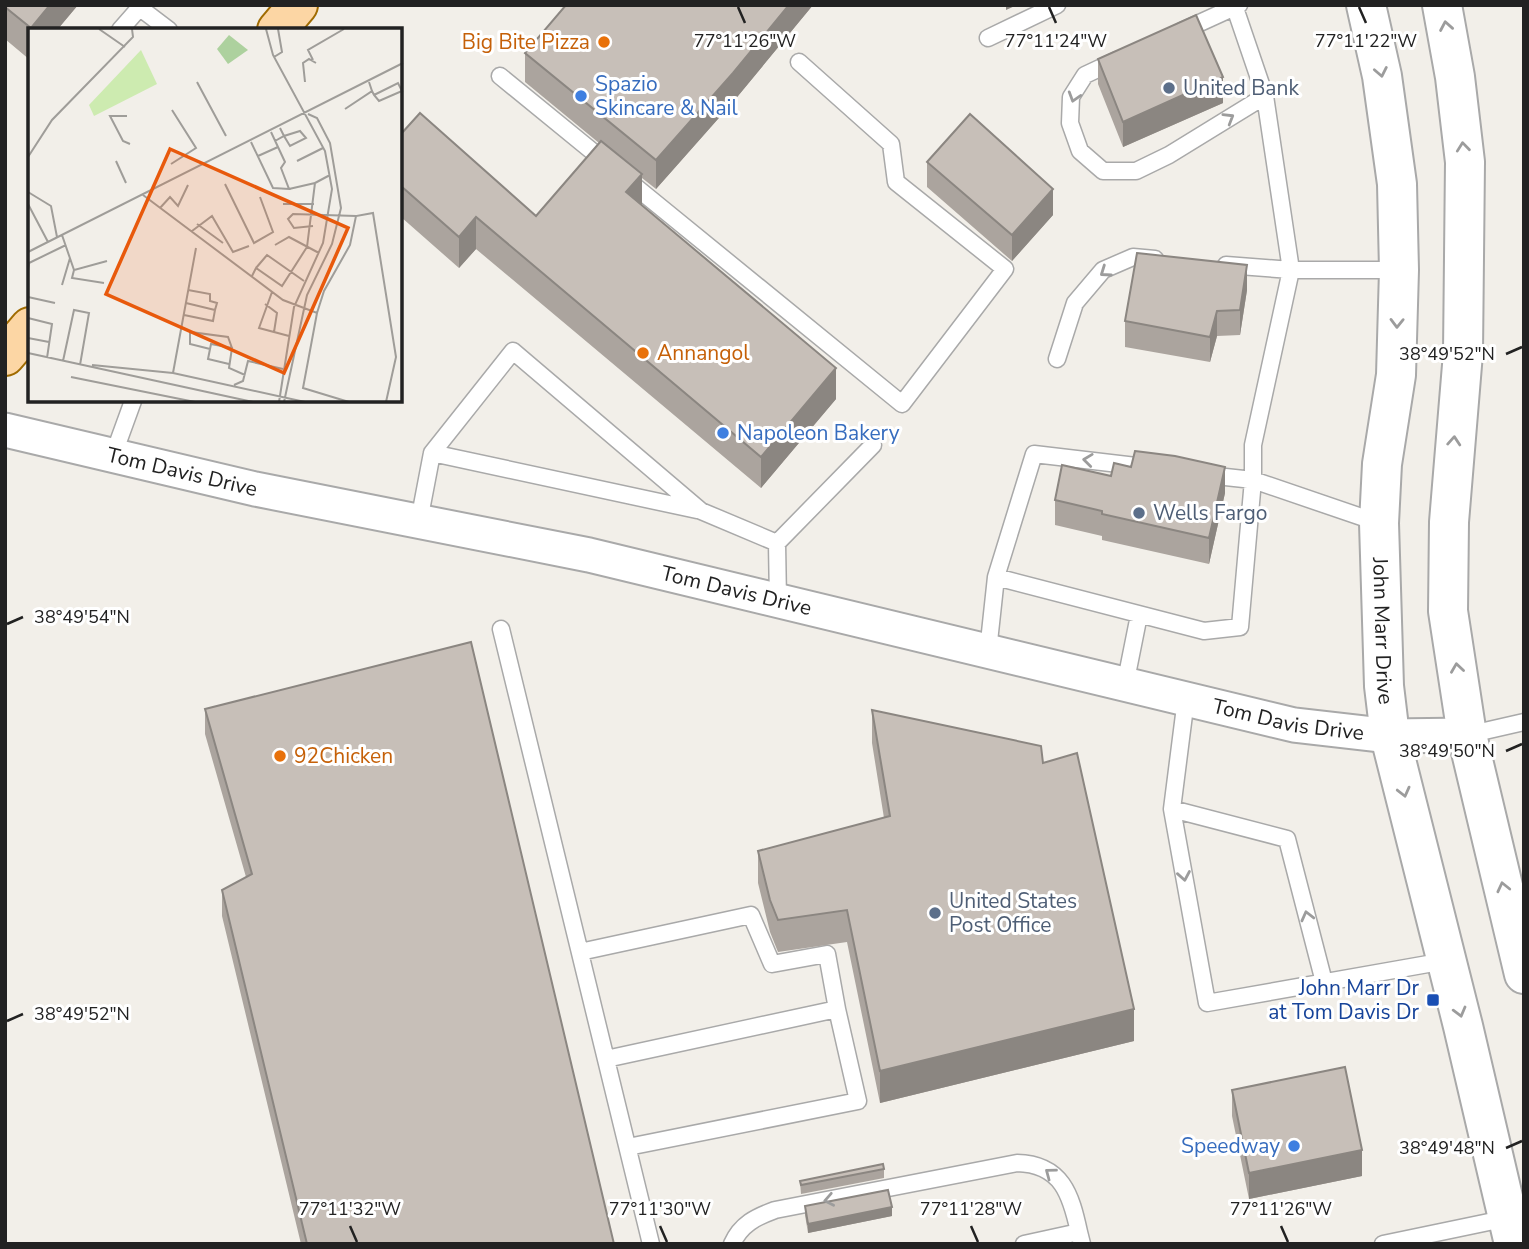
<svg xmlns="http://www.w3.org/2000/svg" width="1529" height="1249" font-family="'Nunito Sans',sans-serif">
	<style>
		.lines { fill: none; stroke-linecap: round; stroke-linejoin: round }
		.service-casing { stroke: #a9a9a9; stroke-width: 19 }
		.minor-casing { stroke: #a9a9a9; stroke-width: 37 }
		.tertiary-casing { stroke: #a9a9a9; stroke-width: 42 }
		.primary-casing { stroke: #a06b00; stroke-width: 42 }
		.service { stroke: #fff; stroke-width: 16 }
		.minor { stroke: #fff; stroke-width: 33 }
		.tertiary { stroke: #fff; stroke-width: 38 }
		.primary { stroke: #fcd6a4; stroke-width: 38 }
		.wall { fill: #aba49e }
		.shaded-wall { fill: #8b8681 }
		.building { fill: #c7bfb8; stroke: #8b8681; stroke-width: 2 }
		.oneway { stroke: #9c9c9c }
		.ticks { fill: none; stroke: #222; stroke-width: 2.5 }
		.food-dot { fill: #e8710a; stroke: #fff; stroke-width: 2.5 }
		.service-dot { fill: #5c6f8a; stroke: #fff; stroke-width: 2.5 }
		.shop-dot { fill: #3f7fe0; stroke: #fff; stroke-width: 2.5 }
		.transit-dot { fill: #1a4fb4; stroke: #fff; stroke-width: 2.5 }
		.labels { text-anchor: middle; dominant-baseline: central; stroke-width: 6; stroke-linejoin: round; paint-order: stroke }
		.food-label { font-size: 21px; fill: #c56008; stroke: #fff; text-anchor: start }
		.shop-label { font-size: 21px; fill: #366cbe; stroke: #fff; text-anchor: start }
		.service-label { font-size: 21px; fill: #4e5e75; stroke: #fff; text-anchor: start }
		.street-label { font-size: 21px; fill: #222; stroke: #fff }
		.transit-label { font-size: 21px; fill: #164399; stroke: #fff; text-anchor: end }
		.inset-road { fill: none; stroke: #9f9d99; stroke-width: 2 }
		.view { fill: #e8590c; fill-opacity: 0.15; stroke: #e8590c; stroke-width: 3.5 }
		.inset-edge { fill: none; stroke: #222; stroke-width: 3.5 }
		.ticks-label { font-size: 18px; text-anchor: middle; fill: #222; stroke: #fff; stroke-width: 6; stroke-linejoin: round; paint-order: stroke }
	</style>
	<rect width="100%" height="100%" fill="#f2efe9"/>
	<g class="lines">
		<g class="service-casing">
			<path id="service" d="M140,8L169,30
				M120,30L142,5
				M1182,31L1239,5
				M988,38L1057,5
				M1117,60L1085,75L1071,97L1070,123L1080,151L1103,171H1136L1169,155L1265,96
				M500,76L609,165
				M626,179L902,404L1005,269L896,182L891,144L799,62
				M1226,265L1291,270H1399
				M1057,359L1075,303L1103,270L1133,257L1155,259
				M432,453L697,510
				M113,456L133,401
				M1207,475L1253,480L1379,523
				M419,521L432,453L513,351L701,511L777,543L873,445
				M777,543L778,601
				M996,577L1034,454L1153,468
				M501,629L651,1244
				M988,651L996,577L1204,631L1240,627L1253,480V445L1291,270L1265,96L1234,5
				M1125,685L1139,615
				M1186,699L1172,809L1207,1003L1445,961
				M1467,735L1524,722
				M1172,809L1287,839L1324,982
				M580,952L751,915L772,964L827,954L837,1009
				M606,1059L837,1009L858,1101L628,1147
				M732,1244C741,1224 756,1217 775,1210L1017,1163C1062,1164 1071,1195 1079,1232
				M1024,1244L1079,1232L1082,1244
				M1383,1244L1508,1218"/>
		</g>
		<g class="minor-casing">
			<g id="minor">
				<path id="s1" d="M5,430L255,489L589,555L1294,725L1390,736L1467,735"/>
			</g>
		</g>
		<g class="tertiary-casing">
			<g id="tertiary">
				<path id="s2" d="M1366,5L1382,76L1397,184L1399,270L1396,375L1382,464L1379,523L1384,686L1390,736L1463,1026L1514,1244"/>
				<path d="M1442,5L1455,77L1465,162L1463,353L1449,522L1448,611L1467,735L1524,974"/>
			</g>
		</g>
		<g class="primary-casing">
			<path id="primary" d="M277,30L298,5
				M5,356L30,327"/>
		</g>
		<use href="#service" class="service"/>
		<use href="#minor" class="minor"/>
		<use href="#tertiary" class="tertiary"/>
		<use href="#primary" class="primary"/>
	</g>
	<path class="wall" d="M5,5H78L57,30H30V60L5,39Z
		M566,5H813L733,102L656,189L642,178V205L836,399L761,488L476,249L459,268L401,217V134L536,216L599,143L525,82V53Z
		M1098,59L1223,103L1123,147L1098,84Z
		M927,162L1053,215L1012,261L927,187Z
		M1247,290L1240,335L1217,336L1210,362L1125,347V321Z
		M1111,476L1225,493L1209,564L1102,540V536L1055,525V500Z
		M205,709L614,1244H301L222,916V890L246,877L205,734Z
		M872,710L1043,763L1134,1041L880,1103L847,942L778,952L770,932L758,883V851L884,818L872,743Z
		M1232,1090L1362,1176L1249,1199L1232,1116Z
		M884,1169V1178L801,1194L800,1181Z
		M805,1206L892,1216L808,1233L805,1215Z"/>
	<path class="shaded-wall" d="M50,5H78L57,30H31V28Z
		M789,5H813L733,102L656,189V160Z
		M1006,5H1017L1006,10Z
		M1223,77V103L1123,147V122Z
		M642,174V205L626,192Z
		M1053,189V215L1012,261V235Z
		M476,217V249L459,268V237Z
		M1247,265V290L1240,335V310Z
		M1217,311V336L1210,362V337Z
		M836,368V399L761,488V457Z
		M1225,467V493L1209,564V538Z
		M1134,1009V1041L880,1103V1071Z
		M1362,1150V1176L1249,1199V1173Z
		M892,1207V1216L808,1233V1224Z"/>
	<path class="building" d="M5,5H50L31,28L5,7Z
		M566,5H789L733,73L656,160L525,53Z
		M1196,15L1223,77L1123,122L1098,59Z
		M420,113L536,216L601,141L642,174L626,192L836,368L761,457L476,217L459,237L401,186V134Z
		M970,114L1053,189L1012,235L927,162Z
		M1137,253L1247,265L1240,310L1217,311L1210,337L1125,321Z
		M1135,451L1175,456L1225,467L1209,538L1102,514V511L1055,500L1062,465L1111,476L1114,463L1131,467Z
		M471,642L614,1244H307L222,890L252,874L205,709Z
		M872,710L1041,746L1043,763L1077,753L1134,1009L880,1071L847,910L778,920L770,900L758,851L890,816Z
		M1345,1067L1362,1150L1249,1173L1232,1090Z
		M883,1164L884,1169L801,1185L800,1181Z
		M888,1190L892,1207L808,1224L805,1206Z"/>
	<defs><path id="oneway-chevron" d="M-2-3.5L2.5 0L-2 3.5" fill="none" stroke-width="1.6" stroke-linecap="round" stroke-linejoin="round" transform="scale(1.75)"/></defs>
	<g class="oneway">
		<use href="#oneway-chevron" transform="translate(1446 26) rotate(-100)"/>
		<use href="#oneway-chevron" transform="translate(1381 72) rotate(79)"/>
		<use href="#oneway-chevron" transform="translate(1074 97) rotate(107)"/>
		<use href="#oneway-chevron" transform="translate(1229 118) rotate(-31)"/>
		<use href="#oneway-chevron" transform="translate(1463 147) rotate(-96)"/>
		<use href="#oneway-chevron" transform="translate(1105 272) rotate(145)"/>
		<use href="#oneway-chevron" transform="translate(1397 323) rotate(91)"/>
		<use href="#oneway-chevron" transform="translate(1454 441) rotate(-86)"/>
		<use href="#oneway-chevron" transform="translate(1088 460) rotate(-173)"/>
		<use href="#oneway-chevron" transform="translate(1457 668) rotate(-98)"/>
		<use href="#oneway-chevron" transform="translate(1404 792) rotate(76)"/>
		<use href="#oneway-chevron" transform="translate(1184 876) rotate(80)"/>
		<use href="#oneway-chevron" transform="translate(1503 887) rotate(-103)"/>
		<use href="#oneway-chevron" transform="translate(1307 916) rotate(-104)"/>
		<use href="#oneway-chevron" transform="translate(1460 1012) rotate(75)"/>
		<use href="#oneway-chevron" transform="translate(1050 1173) rotate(-143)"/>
		<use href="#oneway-chevron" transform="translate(829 1200) rotate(169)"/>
	</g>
	<path class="ticks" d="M738,7L745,23M1049,7L1056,23M1359,7L1366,23M1506,354L1522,347M7,624L23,617M1506,751L1522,744M7,1021L23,1014M1506,1148L1522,1141M350,1226L357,1242M660,1226L667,1242M971,1226L978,1242M1281,1226L1288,1242"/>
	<g class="food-dot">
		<circle cx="604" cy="42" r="7"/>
		<circle cx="643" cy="353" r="7"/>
		<circle cx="280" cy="756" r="7"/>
	</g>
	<g class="service-dot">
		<circle cx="1169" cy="88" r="7"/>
		<circle cx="1139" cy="513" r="7"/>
		<circle cx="935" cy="913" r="7"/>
	</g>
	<g class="shop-dot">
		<circle cx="581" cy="96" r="7"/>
		<circle cx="723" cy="433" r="7"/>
		<circle cx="1294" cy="1146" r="7"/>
	</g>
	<rect class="transit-dot" x="1426" y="993" width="14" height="14" rx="3.5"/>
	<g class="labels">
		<g class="food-label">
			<text x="590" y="42" text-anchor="end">Big Bite Pizza</text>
			<text x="657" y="353">Annangol</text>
			<text x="294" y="756">92Chicken</text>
		</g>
		<g class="shop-label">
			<text x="595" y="84">Spazio<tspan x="595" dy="24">Skincare &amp; Nail</tspan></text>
			<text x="737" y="433">Napoleon Bakery</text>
			<text x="1280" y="1146" text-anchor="end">Speedway</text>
		</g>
		<g class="service-label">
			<text x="1183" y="88">United Bank</text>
			<text x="1153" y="513">Wells Fargo</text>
			<text x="949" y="901">United States<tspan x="949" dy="24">Post Office</tspan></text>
		</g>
		<g class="street-label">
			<text stroke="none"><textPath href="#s1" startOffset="182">Tom Davis Drive</textPath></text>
			<text stroke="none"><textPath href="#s1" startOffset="749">Tom Davis Drive</textPath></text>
			<text stroke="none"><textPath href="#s2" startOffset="630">John Marr Drive</textPath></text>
			<text stroke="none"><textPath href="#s1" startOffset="1316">Tom Davis Drive</textPath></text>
		</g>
		<g class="transit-label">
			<text x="1419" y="988">John Marr Dr<tspan x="1419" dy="24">at Tom Davis Dr</tspan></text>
		</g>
	</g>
	<g transform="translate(28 28)">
		<rect width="374" height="374" fill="#f2efe9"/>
		<path d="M113,22L129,56L66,88L61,77Z" fill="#cdebb0"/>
		<path d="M201,7L220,22L200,36L189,21Z" fill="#add19e"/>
		<path class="inset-road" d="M71,1L97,19M238,1L245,27L297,123L304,161L295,215L266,279L251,374M246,29L254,24L250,1M285,32L280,22L316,1M169,54L198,108M277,54L275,35L281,31L288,35M344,63L346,67L351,73L374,63L370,55L346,67M317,81L344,63L341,54M99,88H82L95,113L102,116M247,113L256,108L272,103L278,110L262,118L256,108L252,100M223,114L245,160L261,161L253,140L257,134L243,104M230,128L250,119M0,129L24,92L105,9L104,1M88,133L98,155M269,133L295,120M143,136L168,120L144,82M197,156L226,215L245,204L232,169M261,161L287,155M0,164L23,178L29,209M115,167L255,272L289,285L296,263L322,217L328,188L345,185L368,329L358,374M0,176L20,214M255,176H286M132,180L142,169L150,178L160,157M169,196L195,215M285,198L266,200L260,191L265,186L328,188M164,203L184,188L205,224L221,218M34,207L46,242M247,217L261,209L291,225M0,224L375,35M228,240L239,227L276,253M0,243L1,235L38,217M224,248L228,240L254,258L279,219L287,155L302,147M76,255L44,250L46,242L79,233M34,257L42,230M160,262L182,266V273L189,275L187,282M244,264L231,300L261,308M0,269L27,275M237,276L249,285L246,304M289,285L275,360L321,374M156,287L185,293L187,282L158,275M0,290L24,296L19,330M0,310L21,314M182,321L162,316V304L200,309L204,320M0,325L225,374M35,333L46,282L61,285L52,337M201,336L180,331L183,316L204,320L201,340L217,347M64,337L145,345L277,374M145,345L168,220M43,349L167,374M206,357L215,353L220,333L255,341M256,374L279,267L304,216L313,180L302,115L289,90L280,86"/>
		<path class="view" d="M142,121L320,200L256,345L78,266Z"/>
		<rect width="374" height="374" class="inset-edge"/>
	</g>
	<g class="ticks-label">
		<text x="745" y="47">77°11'26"W</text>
		<text x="1056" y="47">77°11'24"W</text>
		<text x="1366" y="47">77°11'22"W</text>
		<text x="1447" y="360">38°49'52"N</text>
		<text x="82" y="623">38°49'54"N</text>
		<text x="1447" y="757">38°49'50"N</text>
		<text x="82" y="1020">38°49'52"N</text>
		<text x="1447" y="1154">38°49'48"N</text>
		<text x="350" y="1215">77°11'32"W</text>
		<text x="660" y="1215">77°11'30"W</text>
		<text x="971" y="1215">77°11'28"W</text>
		<text x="1281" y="1215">77°11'26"W</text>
	</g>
	<rect width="1529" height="1249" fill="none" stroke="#222222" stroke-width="14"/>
</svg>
